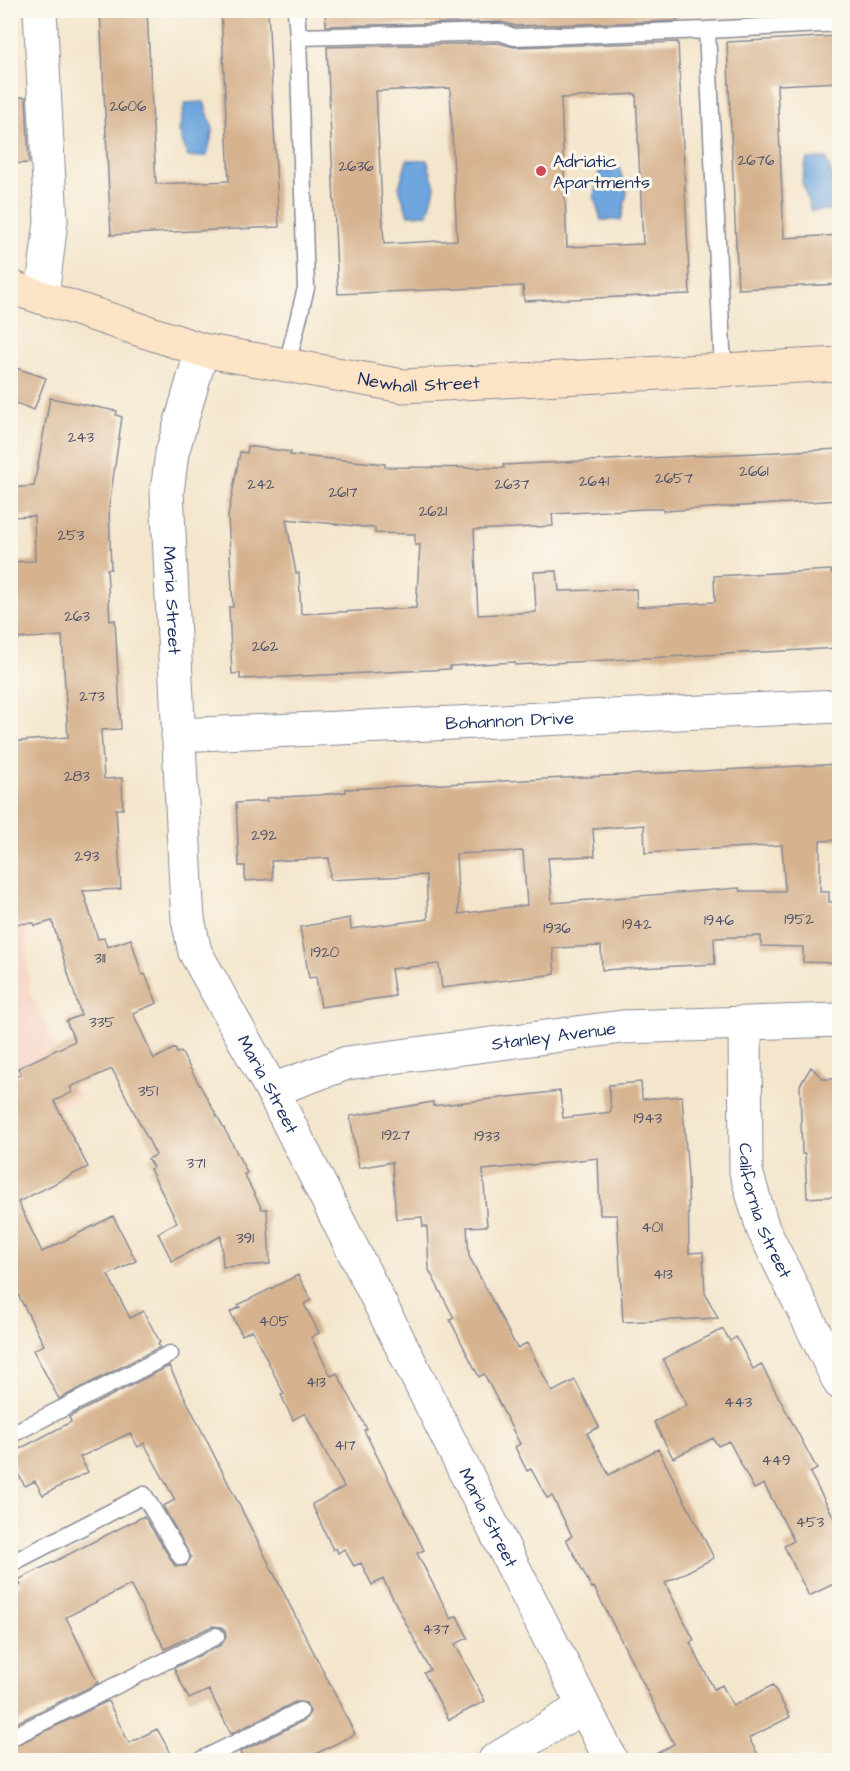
<svg xmlns="http://www.w3.org/2000/svg" width="850" height="1771" font-family="'Architects Daughter',sans-serif">
	<style>
		.built { fill: #f6d2c3 }
		.water { fill: #6ea6dd; stroke: #446a9e; stroke-width: 1.5 }
		.building { fill: #d6b28f; fill-rule: evenodd }
		.lines { fill: none; stroke-linecap: round; stroke-linejoin: round }
		.lane-casing { stroke: #888a96; stroke-width: 19 }
		.street-casing { stroke: #888a96; stroke-width: 35 }
		.secondary-casing { stroke: #888a96; stroke-width: 35 }
		.lane { stroke: #fff; stroke-width: 16 }
		.street { stroke: #fff; stroke-width: 33 }
		.secondary { stroke: #fee4c6; stroke-width: 33 }
		.poi-dot { fill: #d1495b; stroke: #fbf7ec; stroke-width: 2 }
		.labels { text-anchor: middle; dominant-baseline: central; stroke-width: 6; stroke-linejoin: round; paint-order: stroke }
		.number-label { font-size: 15px; fill: #4a506a }
		.poi-label { font-size: 18px; fill: #1b2f5e; stroke: #fbf7ec; text-anchor: start }
		.street-label { font-size: 18px; fill: #1b2f5e; stroke: #fbf7ec }
	</style>
	<rect width="100%" height="100%" fill="#fbf7ec"/>
	<filter id="ink" filterUnits="userSpaceOnUse"><feTurbulence type="fractalNoise" baseFrequency=".0167" numOctaves="2"/><feDisplacementMap in="SourceGraphic" scale="12" xChannelSelector="R" yChannelSelector="G"/><feConvolveMatrix kernelMatrix="1 2 1 2 8 2 1 2 1" color-interpolation-filters="sRGB"/></filter>
	<filter id="wash" filterUnits="userSpaceOnUse"><feTurbulence type="fractalNoise" baseFrequency=".008" numOctaves="4" result="noise"/><feDisplacementMap in="SourceGraphic" scale="24" xChannelSelector="R" yChannelSelector="G"/><feGaussianBlur stdDeviation="1.35" result="paint"/><feColorMatrix in="noise" values="0 0 0 0 0 0 0 0 0 0 0 0 0 0 0 0 0 1.4 0 .05"/><feComposite in="paint" operator="in"/></filter>
	<g filter="url(#wash)">
		<rect width="100%" height="100%" fill="#f4e6cd"/>
		<path class="built" d="M10,612L29,990L79,1096L11,1131Z"/>
		<path class="water" d="M204,102L213,129L207,156L188,157L179,131L185,103Z
			M826,158L834,182L830,210L811,211L802,181L807,159Z
			M407,160H427L435,187L428,214L408,215L399,187Z
			M619,167L627,193L621,220H601L594,196L600,169Z"/>
		<g id="blocks">
			<path class="building" d="M100,10H147L156,184L229,181L221,10H268L279,227L111,235Z
				M325,10H677V21L516,26L500,22L326,26Z
				M840,36V82L777,85L784,238L840,235V284L738,289L727,42Z
				M678,42L690,294L524,301L523,286L338,294L327,47L498,43L514,47ZM450,88L457,240L384,244L376,91ZM636,94L643,244L567,247L561,98Z
				M10,97H26L29,163L10,164Z
				M10,366L46,378L34,410L10,401Z
				M50,398L117,411L116,415L122,417L109,507L111,569H107L110,621L115,620L121,729L101,730L104,779L122,778L123,809H116L121,889L83,891L98,939L104,938L107,947L131,939L142,975L145,974L157,1003L133,1013L154,1059L175,1048L177,1053L181,1052L230,1139L247,1173L244,1174L262,1209H267L270,1264L223,1267L221,1236L172,1261L158,1233L177,1222L150,1169L153,1167L148,1159L156,1155L112,1069L70,1087L73,1092L54,1101L88,1167L18,1202L42,1252L113,1216L136,1261L108,1275L130,1318L143,1311L160,1342L158,1344L160,1347L59,1399L33,1350L44,1345L10,1279V1079L21,1074L18,1068L75,1041L66,1021L81,1015L52,921L35,926L34,923L10,924V742L68,737L62,636L10,639V562L35,561L34,516L10,517V488L34,486Z
				M248,446L291,452L290,455L385,464V467L504,468L503,465L840,449V500L663,511V509H644L552,514L553,526L474,530L478,615L536,612L534,572L557,571L559,591L636,589L637,607L715,602L714,576L831,570V573H840V648L515,665V662L450,666V669L240,679V673L232,674L229,607H233L228,516L240,452L247,453ZM286,519L375,528V533L415,534V545H420L416,608L301,614L299,573H296Z
				M840,764V840L820,841V892H829V902H837L836,963L803,962V947L761,946V936L714,938L715,964L602,970L601,946L553,948L555,974L442,988L439,964L391,969L395,996L321,1007L316,977L309,978L300,927L350,918L351,929L428,919L426,875L330,880L329,858L271,861L273,879L245,881V866H239L236,803L267,801L266,798L319,795L346,792V789ZM644,825L645,853L782,845L785,891H740L739,888L552,903L548,858L595,856L593,829ZM523,851L527,905L459,914L456,854Z
				M811,1067L823,1079H840V1196L807,1198L805,1154H802L800,1085Z
				M641,1082L642,1099L682,1096L688,1176L689,1253L703,1252L705,1293L718,1318L623,1322L617,1215H600L598,1158L483,1170L487,1226L467,1227L469,1256L517,1348L527,1343L552,1392L575,1380L599,1427L587,1433L609,1475L658,1449L714,1558L665,1583L694,1640L690,1643L714,1689L722,1685L733,1706L773,1685L790,1717L749,1738L761,1761H643L674,1744L594,1587L592,1588L566,1539L572,1536L552,1496L547,1498L531,1469L527,1471L515,1447L520,1444L484,1374L479,1377L450,1320L454,1318L429,1270L427,1226L423,1227L422,1217L396,1219L392,1162L359,1168L350,1116L433,1102V1106L560,1091L563,1118L611,1112L609,1085Z
				M298,1275L311,1300L304,1304L319,1333L311,1337L331,1376L337,1373L367,1429L364,1430L424,1550L417,1553L451,1619L457,1616L468,1638L455,1644L485,1701L449,1720L424,1673L430,1670L383,1579L372,1585L361,1563L354,1566L344,1549L338,1553L336,1548L333,1550L312,1504L344,1487L305,1413L293,1420L281,1395L284,1394L252,1330L242,1335L230,1312L240,1307L238,1305Z
				M723,1329L730,1341L736,1337L753,1369L761,1364L817,1469L810,1473L840,1529V1581L809,1596L784,1546L794,1541L764,1484L754,1489L729,1441L718,1446L713,1438L673,1458L654,1422L687,1405L663,1359Z
				M169,1366L355,1734L302,1761H244L240,1752L305,1720L310,1712L306,1703L295,1702L231,1734L209,1690L189,1699L174,1668L221,1645L226,1637L225,1631L221,1627L212,1626L165,1649L130,1585L66,1617L98,1683L10,1726V1591L21,1585L18,1580L144,1516L175,1566H186L191,1557L163,1506L175,1500L144,1443L138,1447L130,1433L80,1457L88,1472L43,1495L35,1481L25,1486L10,1460V1454L71,1422L69,1417Z
				M108,1701L129,1743L157,1729L175,1761H10V1748Z"/>
		</g>
	</g>
	<g filter="url(#ink)">
		<use href="#blocks" fill-opacity="0" stroke="#888a96" stroke-width="1.5"/>
		<g class="lines">
			<g class="lane-casing">
				<path id="lane" d="M296,10L298,37
					M707,30L840,23
					M287,365L306,288L298,37L500,32L514,37L707,30L723,370
					M10,1435L170,1354
					M10,1564L144,1495L181,1557
					M10,1738L216,1636
					M201,1760L300,1711"/>
			</g>
			<g class="street-casing">
				<g id="street">
					<path d="M40,10L51,221L42,297"/>
					<path id="s1" d="M202,350L172,453L167,492L186,887L188,919L195,952L272,1090L611,1760"/>
					<path id="s2" d="M178,735L840,706"/>
					<path id="s3" d="M745,1024L746,1172L763,1229L840,1383"/>
					<path id="s4" d="M272,1090L347,1063L622,1027L840,1020"/>
					<path d="M495,1760L583,1707"/>
				</g>
			</g>
			<g class="secondary-casing">
				<g id="secondary">
					<path id="s5" d="M10,287L202,350L403,386L840,364"/>
				</g>
			</g>
			<use href="#lane" class="lane"/>
			<use href="#street" class="street"/>
			<use href="#secondary" class="secondary"/>
		</g>
	</g>
	<circle class="poi-dot" cx="541" cy="171" r="6"/>
	<g class="labels">
		<g class="number-label">
			<text x="128" y="106">2606</text>
			<text x="756" y="160">2676</text>
			<text x="356" y="166">2636</text>
			<text x="81" y="437">243</text>
			<text x="754" y="471">2661</text>
			<text x="674" y="478">2657</text>
			<text x="594" y="481">2641</text>
			<text x="261" y="484">242</text>
			<text x="512" y="484">2637</text>
			<text x="343" y="492">2617</text>
			<text x="433" y="511">2621</text>
			<text x="71" y="535">253</text>
			<text x="77" y="616">263</text>
			<text x="265" y="646">262</text>
			<text x="92" y="696">273</text>
			<text x="77" y="776">283</text>
			<text x="264" y="835">292</text>
			<text x="87" y="856">293</text>
			<text x="799" y="919">1952</text>
			<text x="719" y="920">1946</text>
			<text x="637" y="924">1942</text>
			<text x="557" y="928">1936</text>
			<text x="325" y="952">1920</text>
			<text x="100" y="958">311</text>
			<text x="102" y="1022">335</text>
			<text x="148" y="1091">351</text>
			<text x="648" y="1118">1943</text>
			<text x="396" y="1135">1927</text>
			<text x="487" y="1136">1933</text>
			<text x="196" y="1163">371</text>
			<text x="652" y="1227">401</text>
			<text x="245" y="1238">391</text>
			<text x="663" y="1274">413</text>
			<text x="274" y="1321">405</text>
			<text x="316" y="1382">413</text>
			<text x="738" y="1402">443</text>
			<text x="345" y="1445">417</text>
			<text x="776" y="1460">449</text>
			<text x="810" y="1522">453</text>
			<text x="436" y="1629">437</text>
		</g>
		<g class="poi-label">
			<text x="553" y="161">Adriatic<tspan x="553" dy="21">Apartments</tspan></text>
		</g>
		<g class="street-label">
			<text stroke="none"><textPath href="#s5" startOffset="422">Newhall Street</textPath></text>
			<text stroke="none"><textPath href="#s1" startOffset="255">Maria Street</textPath></text>
			<text stroke="none"><textPath href="#s2" startOffset="332">Bohannon Drive</textPath></text>
			<text stroke="none"><textPath href="#s4" startOffset="288">Stanley Avenue</textPath></text>
			<text stroke="none"><textPath href="#s1" startOffset="759">Maria Street</textPath></text>
			<text stroke="none"><textPath href="#s3" startOffset="190">California Street</textPath></text>
			<text stroke="none"><textPath href="#s1" startOffset="1245">Maria Street</textPath></text>
		</g>
	</g>
	<rect width="850" height="1771" fill="none" stroke="#fbf7ec" stroke-width="36"/>
</svg>
